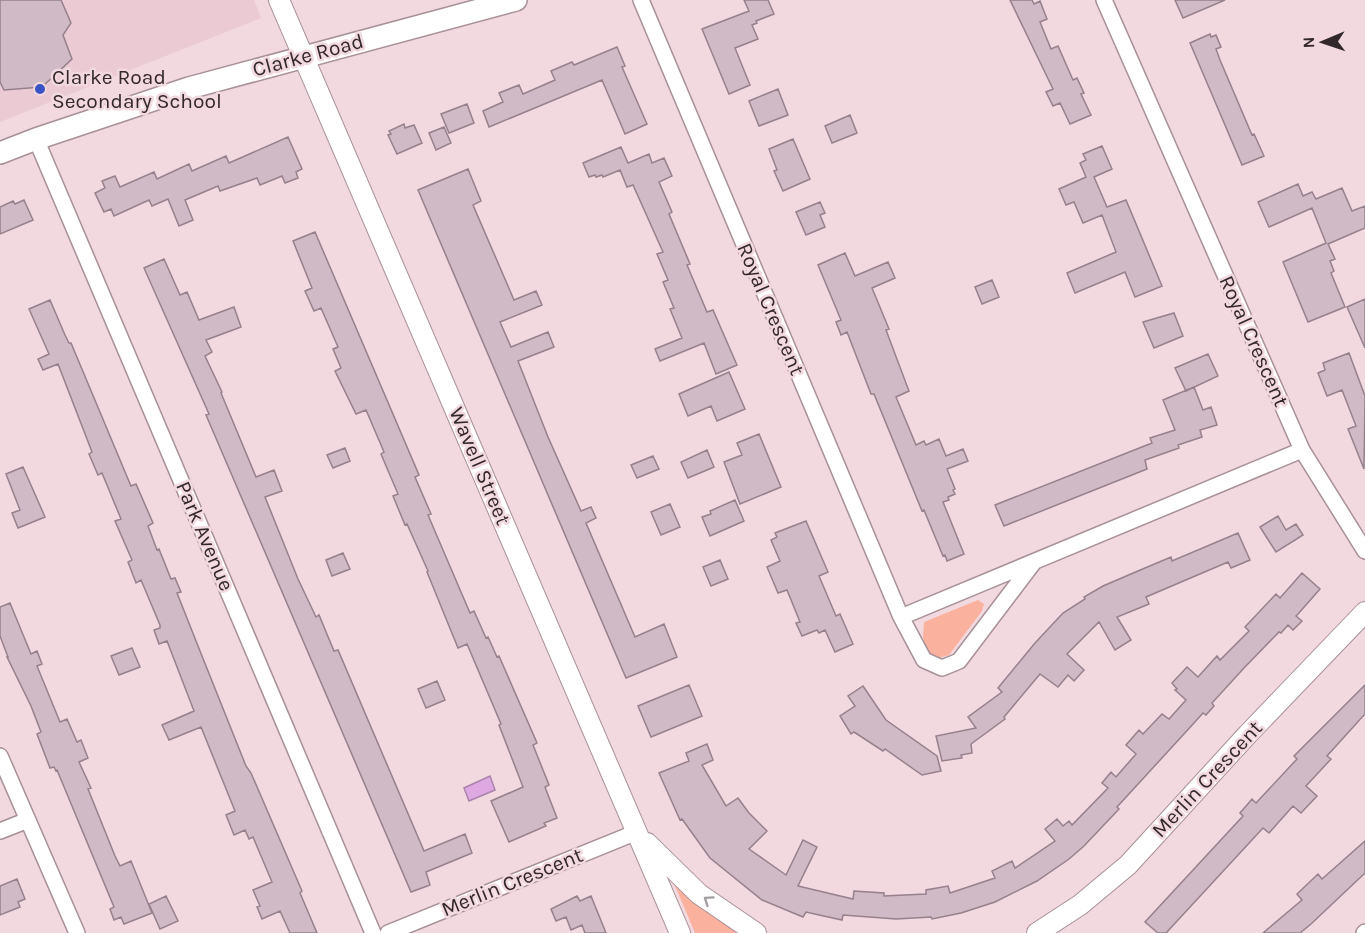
<svg xmlns="http://www.w3.org/2000/svg" width="1365" height="933" font-family="Karla,sans-serif">
	<style>
		.built { fill: #ebcad3 }
		.green { fill: #fab29e }
		.water { fill: #dea9e3; stroke: #aa82ac; stroke-width: 1.5 }
		.building { fill: #cfbac6; stroke: #95808c; stroke-width: 1.5 }
		.lines { fill: none; stroke-linecap: round; stroke-linejoin: round }
		.minor-casing { stroke: #a89097; stroke-width: 18 }
		.tertiary-casing { stroke: #a89097; stroke-width: 22 }
		.secondary-casing { stroke: #a89097; stroke-width: 24 }
		.minor { stroke: #fff; stroke-width: 15 }
		.tertiary { stroke: #fff; stroke-width: 20 }
		.secondary { stroke: #fff; stroke-width: 21 }
		.oneway { stroke: #a39ea0 }
		.poi-dot { fill: #3953c5; stroke: #f2d8df; stroke-width: 2 }
		.labels { text-anchor: middle; dominant-baseline: central; stroke-width: 5; stroke-linejoin: round; paint-order: stroke }
		.street-label { font-size: 21px; fill: #32282b; stroke: #f2d8df }
		.poi-label { font-size: 21px; fill: #32282b; stroke: #f2d8df; text-anchor: start }
	</style>
	<rect width="100%" height="100%" fill="#f2d8df"/>
	<path class="built" d="M0,0H254L261,18L0,122Z"/>
	<path class="green" d="M978,600L984,604L982,611L949,655L938,658L927,651L923,637L924,622Z
		M670,874L742,933H695Z"/>
	<path class="water" d="M490,776L495,790L469,801L464,788Z"/>
	<path class="building" d="M0,0H61L71,23L63,35L72,59L42,87L4,90L0,82Z
		M744,0H768L774,14L756,21L757,23L752,25L758,39L735,48L750,85L729,94L702,29L749,11Z
		M1010,0H1032L1034,4L1040,1L1047,19L1040,22L1051,49L1058,46L1073,80L1077,78L1084,93L1081,94L1091,115L1070,124L1060,103L1053,106L1046,92L1053,89Z
		M1175,0H1225L1183,18Z
		M1210,34L1211,37L1216,35L1221,47L1216,49L1220,60L1252,135L1254,134L1264,156L1242,165L1190,43Z
		M617,47L625,66L622,67L647,124L625,134L602,80L489,127L483,111L503,102L499,93L519,85L523,94L555,80L551,71L572,62L574,65Z
		M778,89L788,115L759,126L749,101Z
		M467,104L474,123L449,133L441,114Z
		M850,115L857,133L832,143L825,126Z
		M404,124L405,128L414,125L422,143L397,154L388,135L391,134L389,131Z
		M444,127L451,143L436,150L429,133Z
		M288,137L302,169L296,172L298,178L285,183L282,176L260,185L257,178L220,191L218,186L185,200L193,220L179,226L168,199L152,206L149,200L114,216L111,209L104,212L95,193L105,188L102,181L115,176L120,187L154,172L157,179L189,164L192,171L226,156L229,163Z
		M793,139L810,179L783,191L774,171L777,170L769,149Z
		M1102,146L1112,169L1094,177L1107,207L1126,200L1162,286L1135,297L1125,272L1075,293L1067,273L1116,252L1102,215L1083,223L1074,202L1066,205L1059,189L1086,177L1080,163L1086,160L1083,154Z
		M621,147L628,163L649,154L652,163L664,158L672,176L659,182L672,212L669,214L690,264L687,265L707,312L713,310L737,365L716,374L704,343L660,361L655,349L682,338L670,309L674,308L663,282L668,280L657,254L663,252L633,185L627,187L620,170L603,177L602,175L596,177L595,175L589,177L583,163Z
		M468,169L481,201L473,205L514,300L536,291L542,305L500,322L511,347L548,332L554,347L518,361L548,437L581,511L591,507L596,518L586,523L635,637L664,624L677,657L626,678L418,190Z
		M1298,184L1303,196L1312,192L1316,199L1342,188L1352,211L1365,206V228L1328,244L1335,259L1330,261L1334,271L1331,273L1345,307L1308,322L1283,262L1326,243L1312,208L1269,227L1258,202Z
		M24,200L33,220L0,234V207L13,201L15,204Z
		M820,202L825,213L820,215L825,227L806,235L796,212Z
		M315,232L419,475L415,477L431,514L428,515L470,613L474,611L486,638L488,637L497,657L499,656L537,743L533,745L549,785L545,787L557,818L544,823L546,826L509,842L491,801L523,787L499,725L501,724L467,644L458,648L427,572L428,571L407,524L405,525L393,496L398,494L381,454L384,452L366,410L356,414L335,371L341,368L333,349L338,347L321,308L314,311L305,291L312,288L293,241Z
		M845,253L855,276L888,262L895,278L872,288L889,329L886,330L909,391L896,397L916,445L924,441L926,445L939,439L946,456L963,449L968,461L947,469L955,489L953,490L955,494L948,497L949,500L943,502L964,554L947,561L945,555L943,556L924,510L922,511L874,394H871L847,332L841,335L836,322L841,320L818,265Z
		M164,259L180,295L187,292L199,320L234,307L241,327L206,340L212,352L205,356L222,392L221,393L256,477L274,470L282,491L265,497L298,579L316,617L319,615L334,651L338,650L424,851L465,834L472,853L426,872L430,885L411,892L206,415L209,414L144,268Z
		M992,280L999,297L982,304L975,287Z
		M1365,299V348L1347,307Z
		M50,300L65,335L69,343H71L128,479L131,486L136,484L153,523L148,526L157,550L159,549L171,579L175,578L181,592L177,593L200,651L246,766L251,773L302,891L300,893L317,933H290L280,911L262,919L257,907L260,906L253,890L272,882L253,837L249,839L245,830L234,835L226,815L235,811L201,727L169,740L162,725L194,711L167,641L159,644L154,630L160,628V625L141,580L136,583L128,562L132,560L115,521L121,519L102,473L98,475L89,454L92,452L58,364L43,370L38,359L49,354L29,309Z
		M1174,313L1183,336L1154,348L1143,322Z
		M1349,353L1365,396L1364,469L1348,429L1356,426L1342,390L1327,396L1318,373L1325,370L1323,363Z
		M1208,354L1218,376L1186,391L1175,368Z
		M729,372L745,409L717,421L711,406L688,416L679,394Z
		M1194,387L1203,410L1211,407L1217,425L1200,430L1202,437L1178,445L1179,448L1145,460L1147,469L1004,526L995,505L1152,443L1150,438L1175,430L1163,400Z
		M759,434L781,487L740,504L724,462L742,455L737,443Z
		M345,448L350,461L333,468L327,455Z
		M707,450L714,467L688,478L681,462Z
		M653,456L659,469L637,478L631,465Z
		M23,467L45,517L18,528L12,513L20,510L6,474Z
		M735,500L744,521L710,536L702,517L711,514L710,511Z
		M670,504L680,527L661,535L651,512Z
		M1278,516L1286,530L1296,524L1303,535L1276,552L1260,527Z
		M806,521L828,572L819,576L836,616L840,614L853,644L835,652L825,630L819,633L817,630L802,636L796,623L800,622L787,590L778,593L767,567L780,561L771,540L777,537L775,533Z
		M1238,533L1250,560L1231,568L1228,562L1146,597L1149,604L1117,617L1131,640L1115,650L1099,622L1067,654L1084,670L1074,681L1068,675L1058,687L1040,674L1004,717L1005,719L971,744L972,753L961,755L962,758L942,761L936,736L976,728L968,717L1002,692L998,688L1035,643L1063,613L1085,599L1084,597L1103,586L1145,568L1171,557L1172,561Z
		M343,553L350,569L332,576L326,560Z
		M720,560L728,579L711,586L703,567Z
		M1302,573L1320,589L1298,614L1296,616L1302,621L1293,630L1288,625L1281,633L1279,632L1244,668L1212,703L1214,706L1206,715L1203,713L1194,723L1117,807L1119,809L1084,846L1069,859L1037,881L995,902L961,913L932,919L931,917L896,919L843,915L842,920L806,912L803,917L762,900L710,858L682,819L680,820L659,773L689,761L686,753L707,744L713,760L702,765L726,806L738,798L749,813L767,831L749,849L786,875L803,840L817,847L798,886L853,899L854,891L884,893V896L926,894V890L948,886L950,893L995,878L992,871L1012,861L1015,868L1055,841L1045,829L1057,819L1063,826L1069,821L1072,825L1108,788L1102,783L1111,772L1116,777L1136,754L1126,745L1139,730L1143,734L1162,714L1169,719L1186,700L1175,690L1177,689L1172,683L1187,667L1198,677L1217,656L1220,660L1249,631L1245,627L1276,594L1280,598Z
		M10,603L31,654L37,651L42,664L37,666L60,722L67,719L77,742L81,740L88,758L79,762L91,788L88,789L115,856L120,866L131,861L152,913L124,924L121,917L114,920L110,909L114,907L57,770L56,771L54,767L50,768L37,734L41,732L31,706L7,657H8L0,636V607Z
		M132,648L140,667L119,675L111,656Z
		M437,681L445,700L426,708L418,689Z
		M689,685L702,716L651,737L638,706Z
		M1365,685V714L1327,756L1331,759L1306,786L1317,796L1301,813L1293,806L1269,833L1263,828L1166,933H1158L1145,922L1243,816L1240,813L1252,799L1256,803L1297,759L1294,756Z
		M863,686L886,720L937,756L941,771L922,775L885,749L883,751L854,732L851,734L840,716L855,706L848,696Z
		M1365,841V873L1311,924L1300,933H1263L1302,900L1297,894L1318,874L1322,879Z
		M17,879L25,899L18,902L20,907L0,915V886Z
		M166,896L178,921L160,929L149,904Z
		M577,896L580,901L591,896L606,933H585L582,925L571,930L566,917L556,921L551,909Z"/>
	<g class="lines">
		<g class="minor-casing">
			<path id="minor" d="M641,0L901,617L924,660L942,668L959,661L1034,562
				M1104,0L1302,450L1365,551
				M36,139L373,933
				M901,617L1302,450
				M0,756L77,933
				M0,831L28,820
				M388,933L637,832
				M1364,933L1365,932"/>
		</g>
		<g class="tertiary-casing">
			<path id="tertiary" d="M279,0L680,933
				M647,843L699,894L756,933
				M1037,933L1080,905L1128,865L1248,734L1365,612"/>
		</g>
		<g class="secondary-casing">
			<path id="secondary" d="M0,153L36,139L189,88L516,0"/>
		</g>
		<use href="#minor" class="minor"/>
		<use href="#tertiary" class="tertiary"/>
		<use href="#secondary" class="secondary"/>
	</g>
	<defs><path id="oneway-chevron" d="M-2-3.5L2.5 0L-2 3.5" fill="none" stroke-width="1.6" stroke-linecap="round" stroke-linejoin="round" transform="scale(1.5)"/></defs>
	<use class="oneway" href="#oneway-chevron" transform="translate(708 900) rotate(-145)"/>
	<circle class="poi-dot" cx="40" cy="89" r="6"/>
	<g class="labels">
		<g class="street-label">
			<text transform="translate(308 55) rotate(-15)">Clarke Road</text>
			<text transform="translate(771 309) rotate(67)">Royal Crescent</text>
			<text transform="translate(1254 341) rotate(66)">Royal Crescent</text>
			<text transform="translate(480 466) rotate(67)">Wavell Street</text>
			<text transform="translate(205 536) rotate(67)">Park Avenue</text>
			<text transform="translate(1207 779) rotate(-47)">Merlin Crescent</text>
			<text transform="translate(512 882) rotate(-22)">Merlin Crescent</text>
		</g>
		<g class="poi-label">
			<text x="52" y="77">Clarke Road<tspan x="52" dy="24">Secondary School</tspan></text>
		</g>
	</g>
	<g transform="translate(1323 42) rotate(268)" stroke="#f2d8df" stroke-width="4.5" paint-order="stroke">
	<path d="M0-4.5L10 22L0 15L-10 22Z" fill="#32282b"/>
	<text y="-9" font-size="16" font-weight="bold" text-anchor="middle" fill="#32282b">N</text>
	</g>
</svg>
